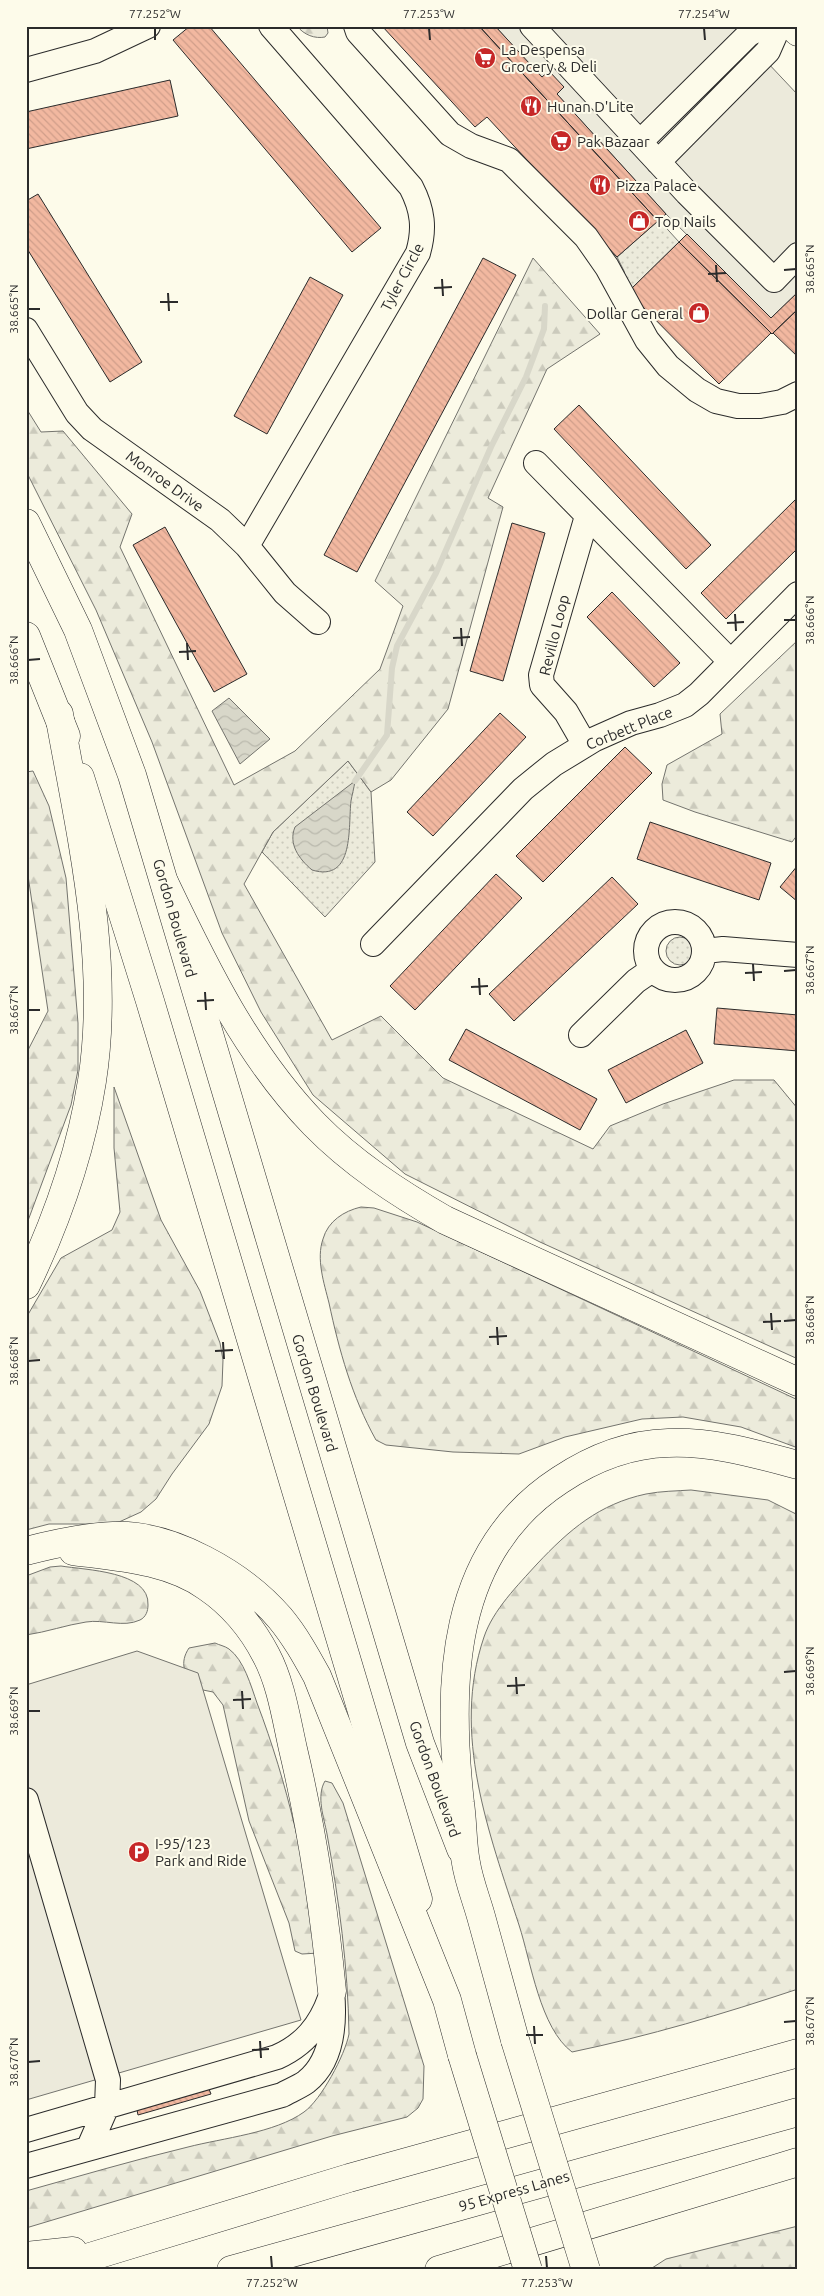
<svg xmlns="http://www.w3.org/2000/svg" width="824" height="2296" font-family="Ubuntu,sans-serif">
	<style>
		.grass { fill: url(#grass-dots); stroke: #74746e }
		.forest { fill: url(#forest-firs); stroke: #74746e }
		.parking { fill: #eceadb; stroke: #74746e }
		.water { fill: url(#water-waves); stroke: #74746e }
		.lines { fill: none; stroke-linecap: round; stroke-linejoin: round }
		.stream { stroke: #d8d7c9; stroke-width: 6 }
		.building { fill: url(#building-back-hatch); stroke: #2b2b2b }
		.minor-casing { stroke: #2b2b2b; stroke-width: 26 }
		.major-casing { stroke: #2b2b2b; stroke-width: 29 }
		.highway-casing { stroke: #2b2b2b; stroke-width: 29 }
		.minor { stroke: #fdfbea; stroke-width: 24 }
		.major { stroke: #fdfbea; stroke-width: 28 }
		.highway { stroke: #fdfbea; stroke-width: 28 }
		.highway-bridge-casing { stroke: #2b2b2b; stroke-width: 29; stroke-linecap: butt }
		.highway-bridge { stroke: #fdfbea; stroke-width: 28 }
		.ticks { fill: none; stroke: #2b2b2b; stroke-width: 2 }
		.labels { text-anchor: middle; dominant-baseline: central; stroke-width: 4; stroke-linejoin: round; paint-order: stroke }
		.poi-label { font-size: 15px; fill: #2b2b2b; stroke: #fdfbea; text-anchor: start }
		.street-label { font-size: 15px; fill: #2b2b2b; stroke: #fdfbea }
		.neatline { fill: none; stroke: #2b2b2b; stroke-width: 2 }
		.ticks-label { font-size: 12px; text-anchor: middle; fill: #2b2b2b }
	</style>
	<defs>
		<pattern id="grass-dots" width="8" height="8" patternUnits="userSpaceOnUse" patternTransform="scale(1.25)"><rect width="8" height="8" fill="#ecebdb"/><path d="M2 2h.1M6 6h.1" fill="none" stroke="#cbcabc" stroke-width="1.8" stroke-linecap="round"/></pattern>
		<pattern id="forest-firs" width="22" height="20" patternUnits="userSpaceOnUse" patternTransform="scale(1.25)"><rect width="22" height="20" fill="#ecebdb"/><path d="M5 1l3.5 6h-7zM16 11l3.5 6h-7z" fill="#cbcabc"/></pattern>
		<pattern id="water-waves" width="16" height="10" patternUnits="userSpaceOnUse" patternTransform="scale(1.25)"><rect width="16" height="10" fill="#d8d7c9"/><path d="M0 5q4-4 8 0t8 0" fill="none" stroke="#bab9ad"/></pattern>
		<pattern id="building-back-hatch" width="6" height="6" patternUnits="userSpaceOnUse" patternTransform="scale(1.25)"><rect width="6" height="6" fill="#f2b8a0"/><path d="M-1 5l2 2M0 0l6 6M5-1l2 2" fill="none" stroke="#d09e8a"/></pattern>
	</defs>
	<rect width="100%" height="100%" fill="#fdfbea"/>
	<path class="grass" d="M659,220L679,242L628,292L624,271L617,257Z
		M348,761L371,792L375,862L325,917L262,852L273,832Z
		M666 951a14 14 0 1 1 28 0a14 14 0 1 1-28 0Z"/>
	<path class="forest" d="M297,26H327L328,33L325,37C315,39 304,35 297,26Z
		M533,258L600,334L547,369L488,498L503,507L448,709L391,780L371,792L348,761L273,832L244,884L332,1040L381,1016L443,1078L593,1149L610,1126L663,1104L734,1080H774L798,1109V1359L540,1242L405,1174L313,1095L261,1012L222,933L152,742L96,610L26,471V408L41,432L63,431L132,514L120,547L234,785L295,751L380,669L403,606L375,581Z
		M798,640V834L792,842L695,812L663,800L662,784L667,765L722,734L720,714Z
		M33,771L49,806L66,878L78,1023V1070L71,1105L26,1226V1054L48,1011L26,862V772Z
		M114,1087L161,1220L200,1291L220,1343L223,1360L222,1386L209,1424L172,1474L156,1499L141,1512L119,1522L106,1524H49L26,1530V1318L61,1258L112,1230L120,1212L114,1148Z
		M361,1207L374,1208L417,1222L798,1400V1448L741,1427L683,1417L642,1419L565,1437L519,1454L453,1452L386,1445L376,1440C352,1397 339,1350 329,1303C324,1283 316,1259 323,1239C328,1221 344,1211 361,1207Z
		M691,1490L768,1500L798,1515V1989C723,2014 649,2036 572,2052C540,2028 531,1962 519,1925C489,1833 451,1734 484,1637C493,1610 518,1585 537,1564C569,1530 599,1504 646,1494C661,1491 677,1491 691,1490Z
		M61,1566C85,1570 150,1571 148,1605C148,1611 146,1617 140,1620C123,1628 104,1619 86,1622C66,1625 47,1632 26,1635V1576L50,1567Z
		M215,1643C219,1645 225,1646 229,1649C244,1660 251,1686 257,1703C288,1784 306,1868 319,1953L302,1954L295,1951L289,1923L249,1821L223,1705L213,1692L193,1688C185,1674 179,1663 189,1648Z
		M325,1781L332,1783L343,1803L424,2066L423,2099L418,2108L407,2117L332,2136L26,2228V2191C80,2176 134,2160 188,2147C223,2138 275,2133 304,2112C321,2100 345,2055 349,2034C348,1967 339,1900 327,1834C324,1818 316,1796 325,1781Z
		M798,2226V2270H649L666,2259Z"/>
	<path class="parking" d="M495,26H733L798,95V292L771,318L666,214Z
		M137,1651L198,1673L301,2020L26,2100V1685Z"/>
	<path class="water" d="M229,698L270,739L240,764L212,711Z
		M355,781C354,788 352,795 351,801C348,826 355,883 312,870C299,859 288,844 295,827Z"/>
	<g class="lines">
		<path class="stream" d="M355,781L387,735L392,668L397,646L436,573L491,447L526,377L544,329L545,306"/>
	</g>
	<path class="building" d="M190,26H209L381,228L352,252L173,40Z
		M382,26H479L658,221L617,257L487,117L475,127Z
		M479,26H495L542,77L549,71L564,87L557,94L666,214L658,221Z
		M170,80L178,116L26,149V112Z
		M38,194L142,362L110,382L26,247V201Z
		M687,234L771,318L798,292V309L772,334L679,242Z
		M679,242L771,333L719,384L628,292Z
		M483,258L516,275L357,572L324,555Z
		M310,277L343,295L267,434L234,416Z
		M798,309V357L773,333Z
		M579,405L711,545L686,569L554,429Z
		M798,497V548L726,619L701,593Z
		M512,523L545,533L503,681L470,671Z
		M165,527L247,674L214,692L133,545Z
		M612,592L680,663L654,687L587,617Z
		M500,713L526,737L433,836L407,812Z
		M625,747L652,773L543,882L516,856Z
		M650,822L771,863L759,900L637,859Z
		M798,865V902L780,887Z
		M496,874L522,898L415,1010L390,986Z
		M612,877L638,904L514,1021L489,994Z
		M717,1008L798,1015V1051L714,1044Z
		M466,1029L597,1099L580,1130L449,1060Z
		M686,1030L703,1063L626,1103L608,1070Z
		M209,2089L211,2094L138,2115L137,2110Z"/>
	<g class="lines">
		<g class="minor-casing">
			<path id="minor" d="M356,26L358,32L450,134L471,146L509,160L586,237L607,267L647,340L668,366L697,390L716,401L738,406H760L782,402L798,394
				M532,26L687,193L774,280L798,255
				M26,70L95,51L148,26
				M640,142L748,35L762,26
				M658,162L768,51L779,26
				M26,330L77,413L92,429L220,520L247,546L285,593L318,622
				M536,463L730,661
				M247,546L418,253C425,229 423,210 411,187L271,26
				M585,745L566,712L542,685L541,675L587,516
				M646 951a29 29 0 1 1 58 0a29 29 0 1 1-58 0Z
				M373,944L523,789L554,764L595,739L631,723L660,715L685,705L699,694L798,594
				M705,951L723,949L798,955
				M581,1035L636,981L652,970
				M26,1800L108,2080L107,2106L89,2147
				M26,2130L277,2057C304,2045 320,2026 330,1998
				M26,2166L282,2095C289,2091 299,2087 306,2082C333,2061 335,2022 332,1991"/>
		</g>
		<g class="major-casing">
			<path id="major" d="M792,26L798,32
				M26,523L78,630L132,775L420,1743L461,1849
				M26,636L66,736
				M80,777L150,1001L418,1899"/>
		</g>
		<g class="highway-casing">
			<path id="highway" d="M165,884C205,968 248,1056 314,1124C352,1163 398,1193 445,1220L798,1382
				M26,1285C57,1220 81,1152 92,1081C111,960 80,832 59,714
				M26,1551C53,1544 85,1537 113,1536C171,1533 243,1575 280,1618C295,1636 306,1656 317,1676L447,2000L462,2055
				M73,1551C119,1557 169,1560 207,1587C232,1604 252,1628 266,1655C281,1683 286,1718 293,1749C312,1829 324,1909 332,1991
				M515,2040C504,2000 493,1960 482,1920C477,1901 469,1882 466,1863C462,1843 463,1823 460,1803C447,1684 449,1552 560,1480C593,1458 629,1444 668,1443C712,1441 756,1454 798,1465
				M26,2256L73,2251
				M47,2270L349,2178L798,2053
				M231,2270L798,2112
				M439,2270L798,2162"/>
		</g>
		<use href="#minor" class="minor"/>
		<use href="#major" class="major"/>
		<use href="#highway" class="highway"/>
		<g class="highway-bridge-casing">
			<path id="highway-bridge" d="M515,2040L586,2270
				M462,2055L528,2270"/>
		</g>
		<use href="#highway-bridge" class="highway-bridge"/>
	</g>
	<path class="ticks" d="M155,28V40M429,28L430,40M704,28L705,40M716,265L717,282M784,270L796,269M708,274L726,273M442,279L443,296M434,288L452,287M168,293L169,311M160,302H178M28,309H40M735,614L736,631M784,620H796M727,623L744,622M461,628L462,646M453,638L470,637M187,643L188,660M179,652L196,651M28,660L40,659M753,964L754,981M784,971L796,970M745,973L762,972M479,978L480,995M471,987L488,986M205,992L206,1010M197,1001L214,1000M28,1010H40M771,1313L772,1330M784,1321L796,1320M763,1322L781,1321M497,1327L498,1345M489,1337L507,1336M223,1342L224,1359M215,1351L233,1350M28,1361L40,1360M784,1672L796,1671M516,1677L517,1694M507,1686L525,1685M242,1691L243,1709M233,1700L251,1699M28,1711H40M784,2022L796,2021M534,2026L535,2044M526,2035H543M260,2041L261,2058M252,2050L269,2049M28,2062L40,2061M271,2256L272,2268M546,2256L547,2268"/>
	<defs>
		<g id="supermarket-disc" transform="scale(1.125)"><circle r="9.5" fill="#c62828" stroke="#fdfbea"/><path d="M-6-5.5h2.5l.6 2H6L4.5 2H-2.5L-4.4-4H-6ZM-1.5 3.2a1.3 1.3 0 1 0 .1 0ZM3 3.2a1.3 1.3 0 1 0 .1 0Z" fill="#fff"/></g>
		<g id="restaurant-disc" transform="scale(1.125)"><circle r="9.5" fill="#c62828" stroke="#fdfbea"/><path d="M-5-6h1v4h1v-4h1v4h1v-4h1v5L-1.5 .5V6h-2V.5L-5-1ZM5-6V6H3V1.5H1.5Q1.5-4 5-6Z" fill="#fff"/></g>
		<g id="shop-disc" transform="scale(1.125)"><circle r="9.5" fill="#c62828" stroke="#fdfbea"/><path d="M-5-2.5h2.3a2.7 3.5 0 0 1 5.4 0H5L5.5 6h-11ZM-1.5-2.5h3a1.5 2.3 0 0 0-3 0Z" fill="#fff"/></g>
		<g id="parking-disc" transform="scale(1.125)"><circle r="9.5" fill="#c62828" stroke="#fdfbea"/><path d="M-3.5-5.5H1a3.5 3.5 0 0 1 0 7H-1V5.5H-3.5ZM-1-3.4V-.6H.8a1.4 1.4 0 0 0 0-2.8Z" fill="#fff"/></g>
	</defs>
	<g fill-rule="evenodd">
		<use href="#supermarket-disc" x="485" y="58"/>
		<use href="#restaurant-disc" x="531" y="106"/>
		<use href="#supermarket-disc" x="561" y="141"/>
		<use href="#restaurant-disc" x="600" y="185"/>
		<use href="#shop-disc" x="639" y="221"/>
		<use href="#shop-disc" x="699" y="313"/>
		<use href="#parking-disc" x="139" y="1852"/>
	</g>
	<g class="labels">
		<g class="poi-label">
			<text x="501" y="49">La Despensa<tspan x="501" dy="17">Grocery &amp; Deli</tspan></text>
			<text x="547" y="106">Hunan D'Lite</text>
			<text x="577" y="141">Pak Bazaar</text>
			<text x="616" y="185">Pizza Palace</text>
			<text x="655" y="221">Top Nails</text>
			<text x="683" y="313" text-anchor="end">Dollar General</text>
			<text x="155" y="1843">I-95/123<tspan x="155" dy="17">Park and Ride</tspan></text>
		</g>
		<g class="street-label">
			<text transform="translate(402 277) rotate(-62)">Tyler Circle</text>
			<text transform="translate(165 481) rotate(36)">Monroe Drive</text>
			<text transform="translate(554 635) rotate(-76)">Revillo Loop</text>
			<text transform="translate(629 728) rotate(-22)">Corbett Place</text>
			<text transform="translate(175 918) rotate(74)">Gordon Boulevard</text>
			<text transform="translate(315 1393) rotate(73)">Gordon Boulevard</text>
			<text transform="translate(435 1779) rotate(70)">Gordon Boulevard</text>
			<text transform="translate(514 2191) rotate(-16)">95 Express Lanes</text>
		</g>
	</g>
	<rect width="824" height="2296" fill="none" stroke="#fdfbea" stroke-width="55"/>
	<rect x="28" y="28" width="768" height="2240" class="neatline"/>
	<g class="ticks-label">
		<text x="155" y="18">77.252°W</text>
		<text x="429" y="18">77.253°W</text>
		<text x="704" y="18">77.254°W</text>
		<text transform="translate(810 269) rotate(-90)" y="4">38.665°N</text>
		<text transform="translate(14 309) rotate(-90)" y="4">38.665°N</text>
		<text transform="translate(810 620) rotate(-90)" y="4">38.666°N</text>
		<text transform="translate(14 660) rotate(-90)" y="4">38.666°N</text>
		<text transform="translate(810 970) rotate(-90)" y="4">38.667°N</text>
		<text transform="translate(14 1010) rotate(-90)" y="4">38.667°N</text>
		<text transform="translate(810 1320) rotate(-90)" y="4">38.668°N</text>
		<text transform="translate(14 1361) rotate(-90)" y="4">38.668°N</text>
		<text transform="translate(810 1671) rotate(-90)" y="4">38.669°N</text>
		<text transform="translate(14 1711) rotate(-90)" y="4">38.669°N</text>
		<text transform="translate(810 2021) rotate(-90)" y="4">38.670°N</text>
		<text transform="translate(14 2062) rotate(-90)" y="4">38.670°N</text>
		<text x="272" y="2287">77.252°W</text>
		<text x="547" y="2287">77.253°W</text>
	</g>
</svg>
